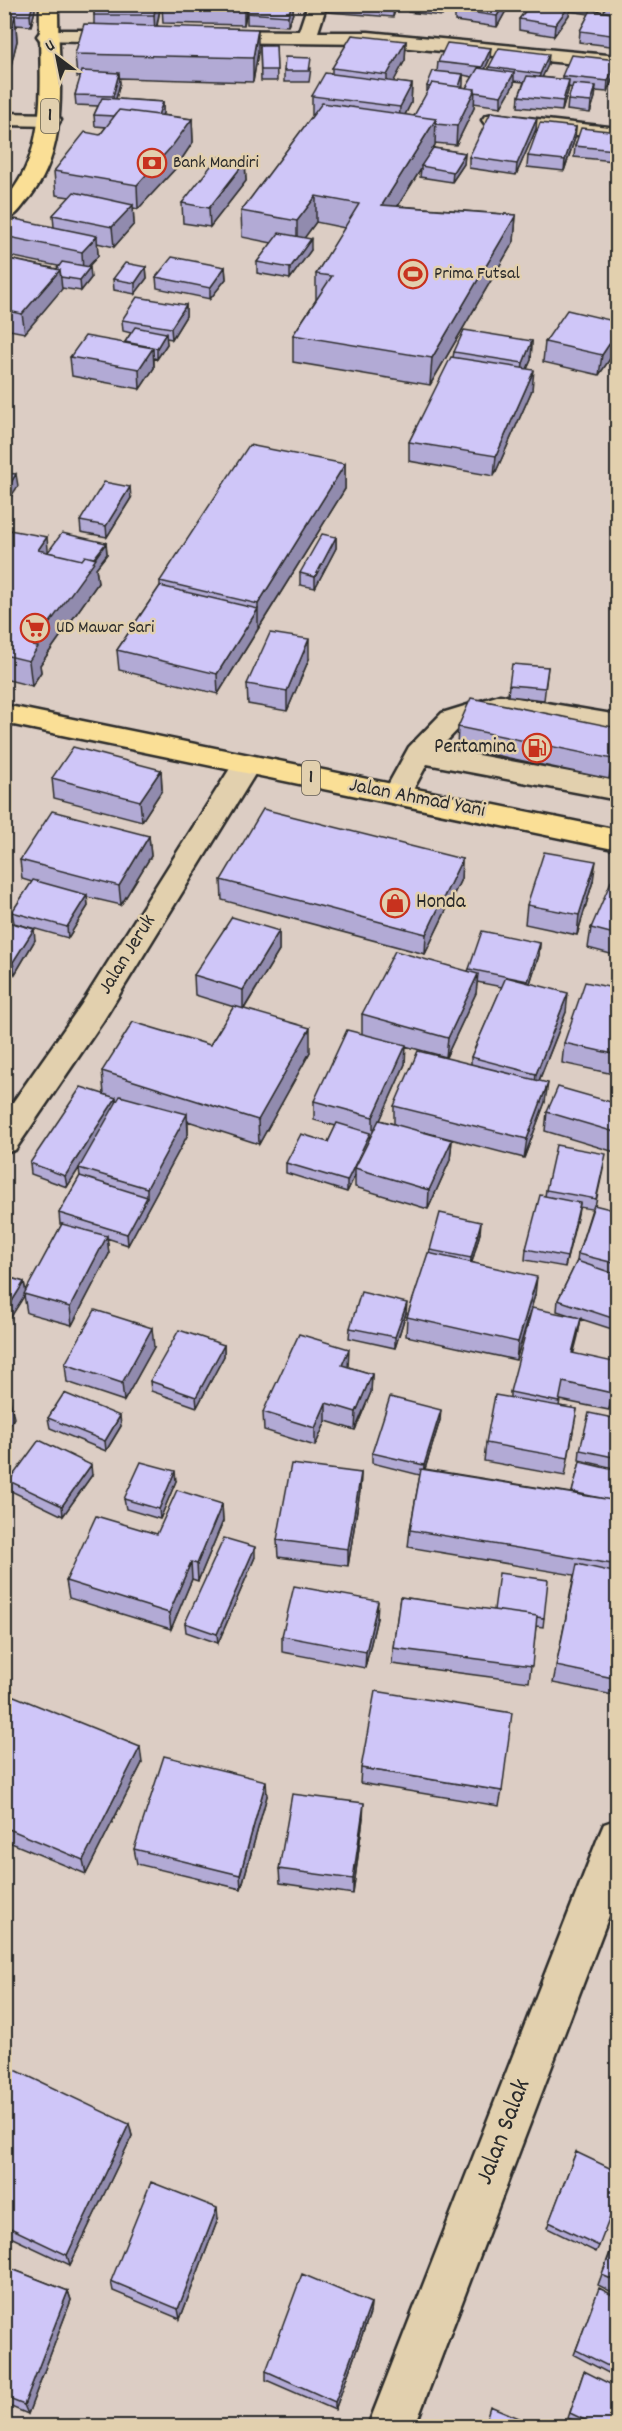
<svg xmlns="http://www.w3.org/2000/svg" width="622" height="2431" font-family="Dekko,sans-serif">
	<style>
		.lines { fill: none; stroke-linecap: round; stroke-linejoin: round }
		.minor-casing { stroke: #2b2b2b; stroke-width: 5 }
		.highway-casing { stroke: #2b2b2b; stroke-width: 5 }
		.minor { fill: #e2d0ae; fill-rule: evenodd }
		.highway { fill: #fadf96; fill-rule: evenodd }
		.wall { fill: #b2aad5; stroke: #2b2b2b; stroke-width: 1.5; fill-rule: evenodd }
		.shaded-wall { fill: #918bae; stroke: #2b2b2b; stroke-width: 1.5 }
		.building { fill: #cfc6f8; stroke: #2b2b2b; stroke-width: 1.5 }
		.labels { text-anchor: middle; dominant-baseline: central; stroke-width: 5; stroke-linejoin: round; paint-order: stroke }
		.far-poi-label { font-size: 18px; fill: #2b2b2b; stroke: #e2d0ae; text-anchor: start }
		.shield { fill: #e2d0ae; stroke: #625c52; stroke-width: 1.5 }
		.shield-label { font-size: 20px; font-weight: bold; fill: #2b2b2b }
		.poi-label { font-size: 21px; fill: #2b2b2b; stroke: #e2d0ae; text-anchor: end }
		.street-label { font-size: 21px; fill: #2b2b2b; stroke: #e2d0ae }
		.near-street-label { font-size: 26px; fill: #2b2b2b; stroke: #e2d0ae }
	</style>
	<rect width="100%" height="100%" fill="#dccdc4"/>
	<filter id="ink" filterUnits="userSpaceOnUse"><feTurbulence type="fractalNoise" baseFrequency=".0167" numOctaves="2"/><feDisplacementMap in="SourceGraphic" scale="12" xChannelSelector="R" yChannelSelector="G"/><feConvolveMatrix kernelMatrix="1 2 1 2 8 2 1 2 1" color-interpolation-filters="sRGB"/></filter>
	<g filter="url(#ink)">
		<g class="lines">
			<g class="minor-casing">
				<path id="minor" d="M308,4H327L318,32H368L618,56V68L368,44L212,42L205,40L202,36L205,32L212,30L299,31Z
					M47,30H125L132,32L135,36L132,40L125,42L40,40L37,36L40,32Z
					M4,113L51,114L58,116L61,120L58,124L51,126L4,125Z
					M492,114L618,128V140L485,124L482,120L485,116Z
					M500,695L618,715V733L501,713L462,725L440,748L618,781V800L427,764L407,801L397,803L387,801L383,794L409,747L442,713Z
					M246,757L256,759L260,766L103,1021L15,1150L4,1153V1115L81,1005L236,759Z
					M618,1819V1892L415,2426H368L598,1838L604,1824Z"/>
			</g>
			<g class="highway-casing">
				<path id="highway" d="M40,4H58C57,71 74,149 25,203C19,211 14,218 4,220V201C53,147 38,71 40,4Z
					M4,705L618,830V850L4,723Z"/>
			</g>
			<use href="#minor" class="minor"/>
			<use href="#highway" class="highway"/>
		</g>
		<path class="wall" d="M4,4L35,10L31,26L16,25L17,41L4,93Z
			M95,4H161L157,26L258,52L253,82L119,78L120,83L116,99L163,102V113L162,115L192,119L193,142L175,169L138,209L133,208L134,224L114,247L97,243L98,256L88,267L91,278L81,291L62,288L25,333L4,329V258L57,269L58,266L4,255V230L54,227L53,215L70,197L56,195L54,171L100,135L106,127L95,126L94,115L98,106L76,105L75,95L81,77H77L75,54L94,24V15Z
			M246,4V14L244,25L163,23L162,5Z
			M250,4H293V13L288,26L247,24V13Z
			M328,4H397L393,17L328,12Z
			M408,4H447L442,16L408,12Z
			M459,4H508V7L497,27L455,21V10Z
			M531,4H602L598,11L604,12L605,7L618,4V47L579,42L580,31L589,14L570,11L569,15L554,36L519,30V19Z
			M406,41L405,60L393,82L412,84L411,103L405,115L414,116L427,93V86L437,72L438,62L490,58L485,69L489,70V67L548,65L542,77L562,80V76L617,60L616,71L607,92L596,91L595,97L590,113L567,110L568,100L572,88L569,87L562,111L518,107L519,96L524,82L514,81V84L501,107L474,103V108L456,145L435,143L434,148L465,153L464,164L452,182L420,177L421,169L398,206L516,215L514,241L430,385L293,362V335L316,300V274L345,228L316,222L304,238L311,250L290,279L257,273V262L272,243L242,237L241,211L313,115H312V96L332,74V68ZM463,75L473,77L466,88L462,87Z
			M260,46H276L277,81H261Z
			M311,68L309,82H284V71Z
			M618,87V109H615Z
			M576,127L575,138L564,171L527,167L528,156Z
			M536,129L516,175L469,168V157Z
			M618,132V149L614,161L574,157L575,146Z
			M245,162L246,181L210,227L183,223L182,203Z
			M146,267L147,278L135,294L114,290L113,279Z
			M225,267L226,279L210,299L157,288L156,277Z
			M186,305V316L172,339L166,338L167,344L157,359L154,358V368L140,389L72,376L70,357L125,343V342L131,333L123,331L122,320Z
			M618,322V347L599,375L543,362L545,342Z
			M532,341L531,360L527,369L532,390L494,476L409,461V442L453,357L454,352Z
			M345,464V489L218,694L119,670L117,650L160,586V581Z
			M131,498L107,537L81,532L80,521Z
			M4,529L48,551L106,543L107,554L96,568L98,583L40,665L41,672L32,686L4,679Z
			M336,537V548L315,588L300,585V573Z
			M309,659L287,711L248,704L247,684Z
			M548,667L544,700L508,696L509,685Z
			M618,668V687L613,686L615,675Z
			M458,727L618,728V756L609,779L457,747Z
			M161,770L162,790L142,821L54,798L52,778Z
			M149,836L151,856L121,905L87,897L88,906L68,938L14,923L12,912L32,882L22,879L20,860Z
			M462,859L461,879L425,954L222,900L221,880Z
			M618,880V956L588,948L591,928Z
			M593,881L577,935L525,924L527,905Z
			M4,921L35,940L15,974L4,971Z
			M279,931V951L244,1009L310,1052L259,1144L188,1121V1134L128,1245L107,1238L109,1254L72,1325L27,1313L24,1295L4,1328V1276L24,1282L26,1292L62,1224H60L59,1213L80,1176L79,1168L67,1187L31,1174L30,1163L104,1094L102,1071L210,1045L234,1007L195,995L194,975Z
			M540,943L539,955L530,983L566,1012L539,1081L545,1102L524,1158L424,1132L452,1140L450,1160L428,1209L355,1187V1175L347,1192L286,1173V1163L328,1142L336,1126L314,1120V1101L362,1033V1014L468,971L469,969ZM477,982L502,987L471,1057V1064L394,1106V1124L380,1120L405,1064V1046L446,1057L476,993Z
			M618,989V1075L562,1063L564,1043Z
			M618,1094V1153L545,1131L547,1112L616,1104Z
			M604,1165L595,1206L618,1211V1331L581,1319L573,1353L618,1372L609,1410L560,1400L559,1406L577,1409L565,1476L484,1461L486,1443L510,1397V1392L576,1317L557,1311L558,1300L577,1261L578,1254L592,1209L579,1207L565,1267L525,1260L526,1249L545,1196L546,1190Z
			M480,1233L472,1262L535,1295L516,1360L406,1336L407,1317L429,1253L430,1250Z
			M406,1313L395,1348L349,1338L350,1328Z
			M224,1345V1356L197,1407L151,1391L150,1381Z
			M154,1347L124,1401L67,1382L65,1364Z
			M348,1367L372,1374L371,1392L355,1430L326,1421L315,1446L264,1430L263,1412Z
			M48,1418L121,1426L106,1451L50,1428Z
			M618,1419V1469L579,1460L580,1450Z
			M440,1420L425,1469L572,1493L580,1462L618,1471V1696L553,1683L574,1575L408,1547L410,1530L420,1475L372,1463V1453Z
			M361,1473L360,1491L348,1566L278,1557L277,1540Z
			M92,1475L63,1516L11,1491L9,1481Z
			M176,1481L160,1519L126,1509L124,1499Z
			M222,1504L223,1521L198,1581L192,1579L171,1629L69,1598L66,1581L157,1534Z
			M255,1557L218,1643L186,1632L185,1623Z
			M400,1597L544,1618L543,1627L536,1626L529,1682L392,1664L393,1648Z
			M377,1618L365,1668L282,1652V1636Z
			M4,1692L142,1763L86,1874L4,1840Z
			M361,1768L502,1791L499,1806L360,1783Z
			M267,1796L241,1889L137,1864L134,1849Z
			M363,1818L353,1894L280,1883L279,1869Z
			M4,2076L129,2124L132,2136L70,2265L4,2234Z
			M576,2152L599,2246L596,2252L547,2228Z
			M218,2219L180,2319L113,2291L111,2281Z
			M618,2230V2295L598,2285Z
			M4,2266L68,2291L71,2300L28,2414L4,2404Z
			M597,2294L618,2298V2378L574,2355Z
			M371,2303L370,2313L335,2410L266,2380V2371Z
			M584,2371L618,2427H587L568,2418Z"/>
		<path class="shaded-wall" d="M33,4H34L35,10L31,26L30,15Z
			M156,4H161L155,34L154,15Z
			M244,4H246V14L244,25Z
			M292,4H293V13L288,26V16Z
			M394,4H397L393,17Z
			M443,4H447L442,16Z
			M504,4H508V7L497,27V16Z
			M596,4H602L595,15Z
			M570,5L569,15L554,36L555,25Z
			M15,15L17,41L4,93V67L6,63L5,56Z
			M258,29V52L253,82V58Z
			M406,41L405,60L387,94V75Z
			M491,48L490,58L481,78L482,67Z
			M549,54L548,65L539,84L540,74Z
			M617,60L616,71L607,92L608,81Z
			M119,73L120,83L114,106L113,96Z
			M514,73V84L501,107V96Z
			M463,74V85L457,100L458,89Z
			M569,80L568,91L562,111L563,101Z
			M412,84L411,103L399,126L400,107Z
			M596,86L595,97L590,113L591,102Z
			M475,89L474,108L456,145L457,126Z
			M163,102V113L156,130V120Z
			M537,118L536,129L516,175L517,164Z
			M192,119L193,142L175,169L138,209L137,185Z
			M436,119L435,145L422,166H421V169L382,231V205Z
			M576,127L575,138L564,171L565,160Z
			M10,128L11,139L4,150V138Z
			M618,142V149L614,161L615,150Z
			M465,153L464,164L452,182L453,172Z
			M245,162L246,181L210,227L209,208Z
			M316,196V222L297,248V221Z
			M133,205L134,224L114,247L112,227Z
			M516,215L514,241L430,385L432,358Z
			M97,236L98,256L83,272L82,252Z
			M311,239V250L290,279V268Z
			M90,267L91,278L81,291L80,280Z
			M146,267L147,278L135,294V283Z
			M225,267L226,279L210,299V288Z
			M60,270L62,289L25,333L22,314Z
			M186,305V316L172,339L171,328Z
			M618,331V347L599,375L602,355Z
			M166,333L167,344L157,359V348Z
			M532,341L531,360L521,382L523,363Z
			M153,348L154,368L140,389L139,369Z
			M534,370L532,390L494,476L496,456Z
			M345,464V489L258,629V604Z
			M16,474L18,486L4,507V494Z
			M130,487L131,498L107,537L106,526Z
			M47,537L49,562L38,550Z
			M336,537V548L315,588V577Z
			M106,543L107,554L96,568L98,583L40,665L41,672L32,686L29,661L33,646Z
			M258,609V629L218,694L217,674Z
			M309,639V659L287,711V691Z
			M618,744V756L609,779L612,759Z
			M161,770L162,790L142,821L140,801Z
			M149,836L151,856L121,905L119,886Z
			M462,859L461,879L425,954L426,934Z
			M596,861L593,881L577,935L579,915Z
			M87,895L88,906L68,938L67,927Z
			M34,929L35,940L15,974L13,962Z
			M279,931V951L243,1010V990Z
			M540,943L539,955L527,992L528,981Z
			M478,974L476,993L446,1057L448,1038Z
			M568,993L566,1012L534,1093L536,1074Z
			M310,1028V1052L259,1144L258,1120Z
			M406,1045L405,1064L373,1136V1117Z
			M548,1083L545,1102L524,1158L527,1139Z
			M116,1098L117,1109L67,1187L65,1176Z
			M187,1114L188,1134L128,1245L127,1234L147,1197V1188Z
			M370,1133L369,1144L355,1168V1175L347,1192V1181Z
			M452,1140L450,1160L428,1209L429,1190Z
			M580,1203L578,1214L565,1267L567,1257Z
			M481,1222L480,1233L470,1269L471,1258Z
			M107,1236L109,1254L72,1325L70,1307Z
			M537,1277L535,1295L516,1360L518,1342Z
			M24,1282L26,1293L4,1328V1314Z
			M407,1303L406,1313L395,1348V1337Z
			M581,1318L578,1336L569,1371L572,1353Z
			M152,1328L154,1347L124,1401L122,1383Z
			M224,1345V1356L197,1407L196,1397Z
			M349,1349L348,1368L342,1365Z
			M618,1370L616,1381L609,1410L612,1393Z
			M372,1374L371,1392L355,1430L356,1412Z
			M10,1400L14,1418L4,1435V1411Z
			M326,1403V1421L315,1446V1428Z
			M441,1410L440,1420L423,1475L424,1465Z
			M120,1416L121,1426L106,1451L105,1441Z
			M91,1465L92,1475L63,1516L62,1506Z
			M175,1471L176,1481L160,1519L159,1509Z
			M361,1473L360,1491L348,1566V1549Z
			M222,1504L223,1521L198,1581L197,1564Z
			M255,1547V1557L218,1643L217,1634Z
			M191,1562L192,1579L171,1629L169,1613Z
			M378,1601L377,1618L365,1668L366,1652Z
			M140,1747L142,1763L86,1874L83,1860Z
			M266,1781L267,1796L241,1889L240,1875Z
			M364,1803L363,1818L353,1894V1879Z
			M129,2124L132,2136L70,2265L67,2255Z
			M217,2208L218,2219L180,2319L178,2309Z
			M68,2291L71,2300L28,2414L24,2405Z
			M371,2303L370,2313L335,2410V2402Z"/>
		<path class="building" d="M4,4H33L30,15H4Z
			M95,4H156L154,15H94Z
			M162,4H244L243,7Z
			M250,4H292L288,16L247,13Z
			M459,4H504L497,16L455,10Z
			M531,4H569L570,5L555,25L519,19Z
			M606,4H618V8L605,7Z
			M591,10L618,14V36L580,31Z
			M4,15H15L5,56H4Z
			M84,24L258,29L253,58L75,54Z
			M352,35L406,41L387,75L332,68Z
			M447,43L491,48L482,67L438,62Z
			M260,46H276L277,70H261Z
			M499,48L549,54L540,74L489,67Z
			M571,55L617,60L608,81L562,76Z
			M285,57L311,58L309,71H284Z
			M478,68L514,73L501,96L475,92V89L466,88Z
			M82,71L119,73L113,96L75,95Z
			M433,71L463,74L459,87L432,83L430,87L427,86Z
			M325,73L412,84L400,107L312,96Z
			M527,76L569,80L563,101L519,96Z
			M432,83L475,89L457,126L436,124V119L414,116Z
			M573,84L596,86L591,102L568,100Z
			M102,98L163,102L158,115L119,110L114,116L94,115Z
			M322,103L436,119L382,205L516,215L432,358L293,335L332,276L316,274L359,204L316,196L297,221L241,211Z
			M119,110L192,119L173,145L137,185L54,171L85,132L100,135Z
			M491,112L537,118L517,164L469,157Z
			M540,123L576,127L565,160L528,156Z
			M4,128H10L4,138Z
			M581,128L618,132V142L615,150L575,146Z
			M433,148L465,153L453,172L421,166Z
			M218,157L245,162L209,208L182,203Z
			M74,192L133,205L112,227L53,215Z
			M15,219L97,236L82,252L4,236V230Z
			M279,233L311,239L290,268L257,262Z
			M172,257L225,267L210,288L156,277Z
			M4,258L60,270L22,314L4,310Z
			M62,262L90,267L80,280L61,277L60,270L57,269Z
			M125,263L146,267L135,283L113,279Z
			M137,297L186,305L171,328L122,320Z
			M567,310L618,322V331L602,355L545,342Z
			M135,327L166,333L157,348L125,342Z
			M464,330L532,341L523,363L454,352Z
			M85,336L153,348L139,369L70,357Z
			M451,357L534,370L496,456L409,442Z
			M249,445L345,464L258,604L160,581Z
			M4,473L16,474L4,494Z
			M104,482L130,487L106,526L80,521Z
			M4,529L47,537L38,550L82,560L85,556L96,559L33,646L38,647L29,661L4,655Z
			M62,533L106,543L94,558L85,556L82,560L48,552Z
			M322,534L336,537L315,577L300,573Z
			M160,586L258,609L217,674L117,650Z
			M270,633L309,639L287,691L247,684Z
			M512,664L548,667L545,688L509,685Z
			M471,698L618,728V744L612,759L458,727Z
			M73,747L161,770L140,801L52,778Z
			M263,809L462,859L426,934L221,880Z
			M52,811L149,836L119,886L20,860Z
			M544,852L596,861L579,915L527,905Z
			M612,879L618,880V935L591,928Z
			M33,880L87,895L67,927L12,912Z
			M232,917L279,931L243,990L194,975Z
			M4,921L34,929L13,962L4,960Z
			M482,931L540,943L528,981L469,969Z
			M395,951L478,974L448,1038L362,1014Z
			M506,977L568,993L536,1074L471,1057Z
			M585,982L618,989V1055L564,1043Z
			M234,1006L310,1028L258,1120L102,1071L133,1022L210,1045Z
			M347,1030L406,1045L373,1117L314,1101Z
			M418,1051L548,1083L527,1139L394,1106Z
			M81,1087L116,1098L65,1176L30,1163Z
			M558,1087L618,1104V1133L547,1112Z
			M120,1096L187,1114L147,1188L79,1168Z
			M379,1120L452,1140L429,1190L355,1168Z
			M337,1123L370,1133L347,1181L286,1163L301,1134L328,1142Z
			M556,1145L606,1154L596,1199L546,1190Z
			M80,1176L147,1197L127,1234L59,1213Z
			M540,1195L580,1203L567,1257L526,1249Z
			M594,1205L618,1211V1264L578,1254Z
			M440,1213L481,1222L471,1258L430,1250Z
			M62,1224L107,1236L70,1307L24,1294Z
			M428,1253L537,1277L518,1342L407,1317Z
			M577,1261L618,1275V1320L558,1300Z
			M4,1276L24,1282L4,1314Z
			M361,1292L407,1303L395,1337L350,1328Z
			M532,1308L581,1318L572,1353L618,1363V1370L612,1393L563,1382L559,1402L510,1392Z
			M95,1310L152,1328L122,1383L65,1364Z
			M179,1330L224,1345L196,1397L150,1381Z
			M299,1334L349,1349L342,1365L372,1374L356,1412L326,1403L315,1428L263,1412Z
			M64,1393L120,1416L105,1441L48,1418Z
			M495,1395L577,1409L568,1458L486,1443Z
			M390,1397L441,1410L424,1465L372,1453Z
			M4,1398L10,1400L4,1411Z
			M589,1413L618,1419V1458L580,1450Z
			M39,1440L91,1465L62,1506L9,1481Z
			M141,1462L175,1471L159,1509L124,1499Z
			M580,1462L618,1471V1496L616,1501L591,1496L572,1492Z
			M291,1464L361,1473L348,1549L277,1540Z
			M421,1469L618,1501V1565L410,1530Z
			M177,1490L222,1504L197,1564L191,1562L169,1613L66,1581L96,1516L157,1534Z
			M224,1538L255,1547L217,1634L185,1623Z
			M577,1564L618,1573V1679L556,1666Z
			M499,1573L548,1580L544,1618L537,1617V1616L494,1610Z
			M294,1586L378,1601L366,1652L282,1636Z
			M400,1597L537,1616L532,1666L393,1648Z
			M375,1691L512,1713L502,1791L361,1768Z
			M4,1692L140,1747L83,1860L4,1827Z
			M164,1756L266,1781L240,1875L134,1849Z
			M292,1794L364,1803L353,1879L279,1869Z
			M9,2067L129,2124L67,2255L4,2225V2076Z
			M576,2152L618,2172V2196L599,2246L549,2222Z
			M151,2182L217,2208L178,2309L111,2281Z
			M618,2233V2282L602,2275Z
			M4,2266L68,2291L24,2405L4,2397Z
			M302,2274L371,2303L335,2402L266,2371Z
			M599,2288L618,2298V2371L576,2350Z
			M584,2371L618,2388V2427H599L570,2413Z
			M490,2406L541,2427H484Z"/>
	</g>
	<defs>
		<g id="bank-ring" transform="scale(1.5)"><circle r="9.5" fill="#e2d0ae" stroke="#c8321e" stroke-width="1.5"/><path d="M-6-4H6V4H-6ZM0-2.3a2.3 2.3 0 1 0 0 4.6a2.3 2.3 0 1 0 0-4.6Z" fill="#c8321e"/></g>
		<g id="stadium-ring" transform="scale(1.5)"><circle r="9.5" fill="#e2d0ae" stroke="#c8321e" stroke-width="1.5"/><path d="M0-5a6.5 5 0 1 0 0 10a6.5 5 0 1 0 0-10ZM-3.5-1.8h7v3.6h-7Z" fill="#c8321e"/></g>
		<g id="supermarket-ring" transform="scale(1.5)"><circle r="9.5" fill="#e2d0ae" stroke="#c8321e" stroke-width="1.5"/><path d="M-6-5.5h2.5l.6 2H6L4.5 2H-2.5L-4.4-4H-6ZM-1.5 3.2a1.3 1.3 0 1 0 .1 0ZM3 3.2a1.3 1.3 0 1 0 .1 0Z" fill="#c8321e"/></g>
		<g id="fuel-ring" transform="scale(1.5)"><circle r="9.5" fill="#e2d0ae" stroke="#c8321e" stroke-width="1.5"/><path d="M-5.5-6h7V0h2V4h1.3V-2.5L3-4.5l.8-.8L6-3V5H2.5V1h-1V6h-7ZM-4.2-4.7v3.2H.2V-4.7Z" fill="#c8321e"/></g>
		<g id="shop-ring" transform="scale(1.5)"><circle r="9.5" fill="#e2d0ae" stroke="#c8321e" stroke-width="1.5"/><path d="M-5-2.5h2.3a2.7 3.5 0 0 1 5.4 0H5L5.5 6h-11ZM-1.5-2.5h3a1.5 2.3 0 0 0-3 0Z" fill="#c8321e"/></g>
	</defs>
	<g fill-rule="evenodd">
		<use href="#bank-ring" x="152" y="163"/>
		<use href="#stadium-ring" x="413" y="274"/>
		<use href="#supermarket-ring" x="35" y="628"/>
		<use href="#fuel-ring" x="537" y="748"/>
		<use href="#shop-ring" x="395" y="903"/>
	</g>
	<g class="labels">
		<g class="far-poi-label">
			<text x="173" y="163">Bank Mandiri</text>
			<text x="434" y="274">Prima Futsal</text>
			<text x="56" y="628">UD Mawar Sari</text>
		</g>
		<g class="shield">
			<rect x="41" y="99" width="18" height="34" rx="4.5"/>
			<rect x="302" y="761" width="18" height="34" rx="4.5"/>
		</g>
		<g class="shield-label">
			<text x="50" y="116">1</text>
			<text x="311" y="778">1</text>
		</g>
		<g class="poi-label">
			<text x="516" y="748">Pertamina</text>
			<text x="416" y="903" text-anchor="start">Honda</text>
		</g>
		<g class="street-label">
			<text transform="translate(417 799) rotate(11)">Jalan Ahmad Yani</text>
			<text transform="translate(128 955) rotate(-58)">Jalan Jeruk</text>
		</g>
		<g class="near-street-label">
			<text transform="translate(504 2132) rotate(-69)">Jalan Salak</text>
		</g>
	</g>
	<rect width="622" height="2431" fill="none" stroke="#e2d0ae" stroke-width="24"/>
	<rect x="12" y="12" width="598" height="2407" fill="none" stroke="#2b2b2b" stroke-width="2" filter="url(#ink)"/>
	<g transform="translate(57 57) rotate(328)" stroke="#e2d0ae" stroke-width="4.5" paint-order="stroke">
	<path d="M0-4.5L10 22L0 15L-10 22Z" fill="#2b2b2b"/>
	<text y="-9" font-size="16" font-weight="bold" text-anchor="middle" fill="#2b2b2b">U</text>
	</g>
</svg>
